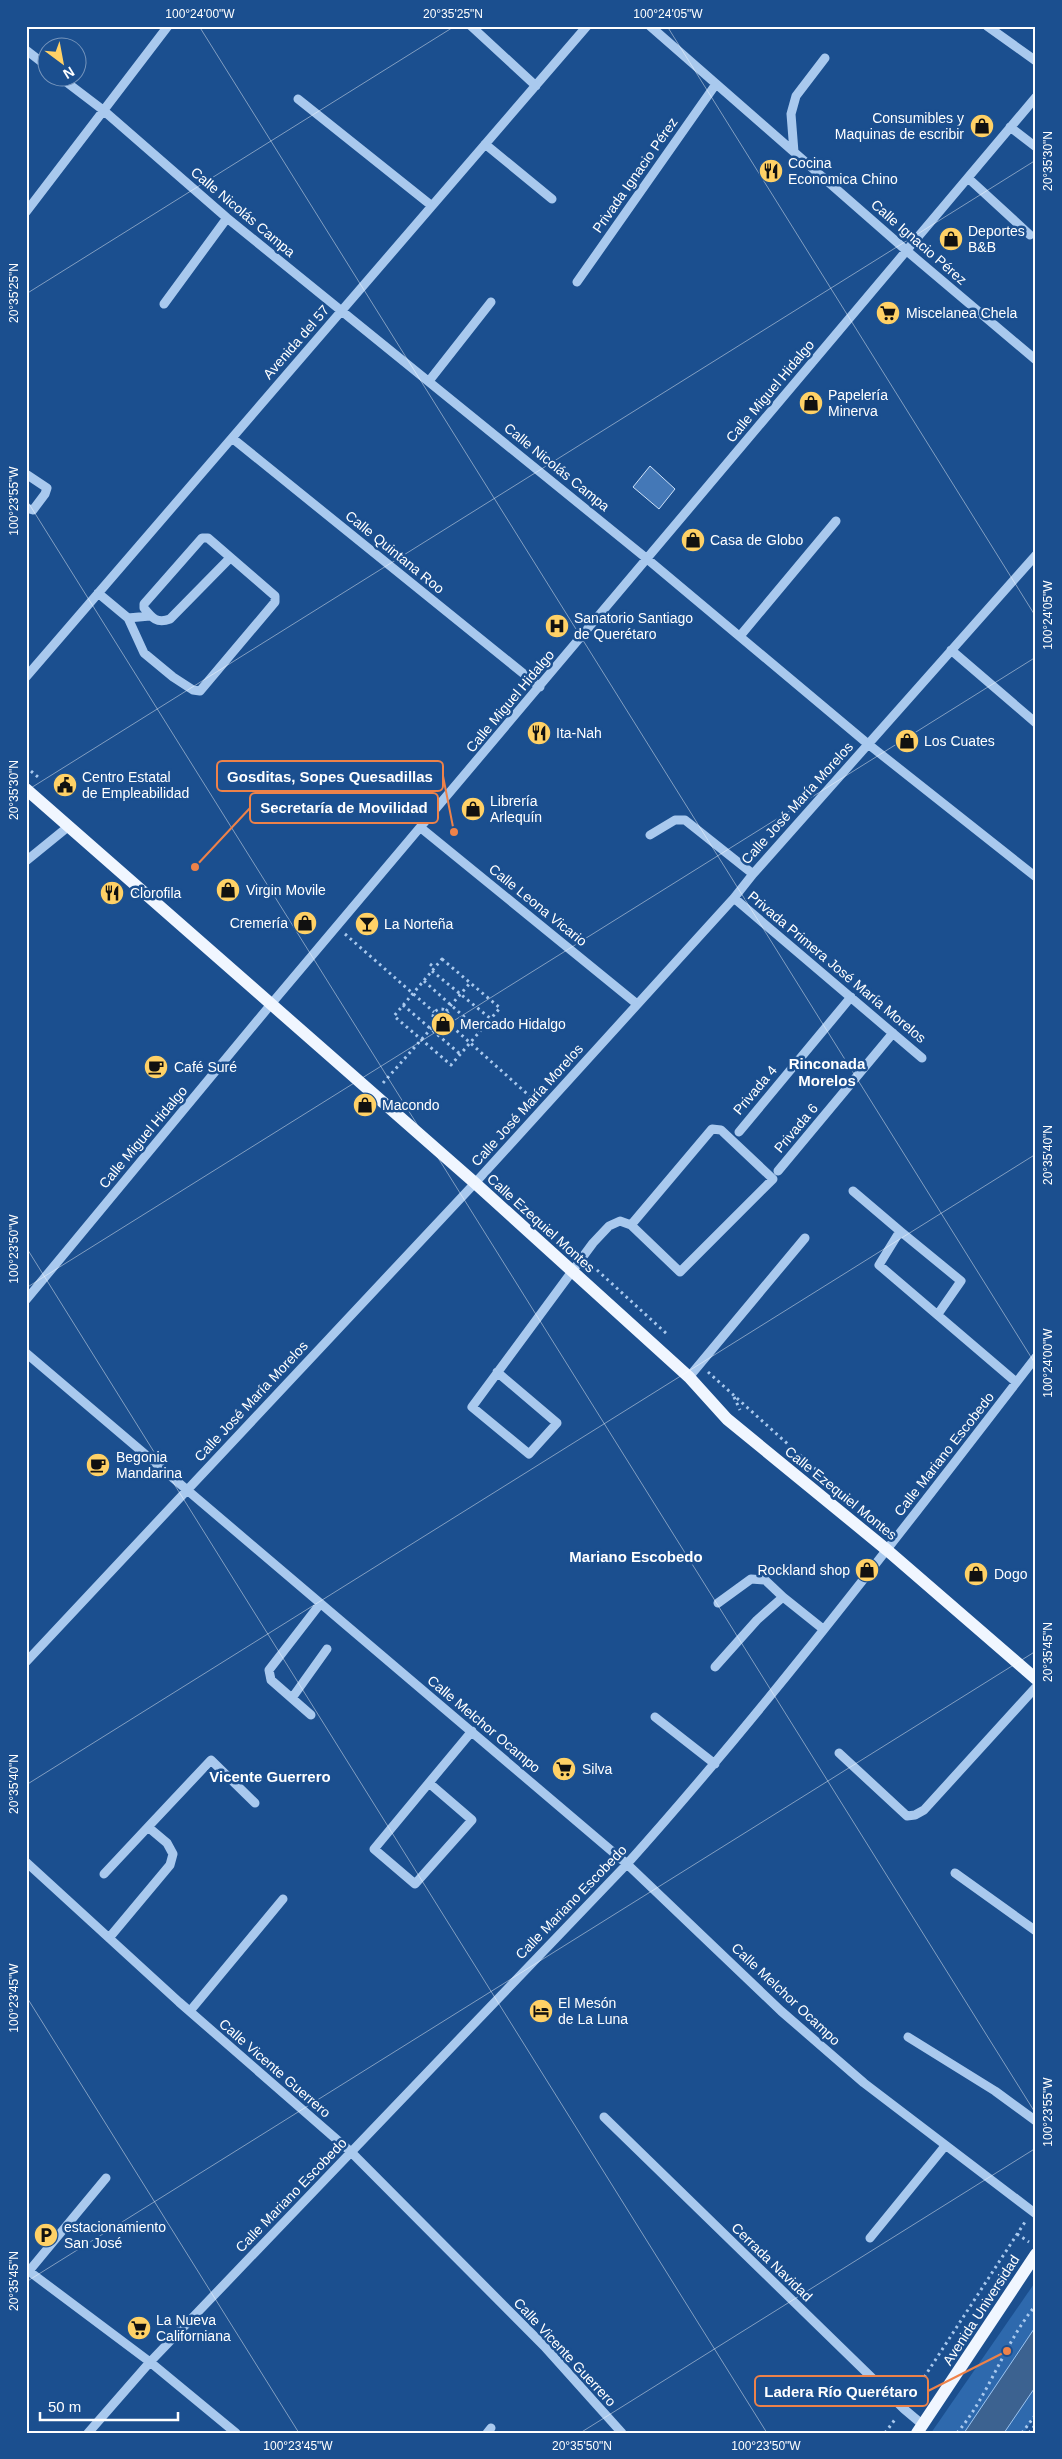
<svg xmlns="http://www.w3.org/2000/svg" width="1062" height="2459" font-family="Arial,sans-serif">
	<style>
		.green { fill: #2e69ad }
		.water { fill: #3c6290; stroke: #9cc4f0 }
		.building { fill: #4478b7; stroke: #cfe3fa }
		.lines { fill: none; stroke-linecap: round; stroke-linejoin: round }
		.path { stroke: #a9c9ee; stroke-width: 3; stroke-dasharray: 2.5 4; stroke-linecap: butt }
		.minor { stroke: #a9c9ee; stroke-width: 9 }
		.major { stroke: #f0f6ff; stroke-width: 12 }
		.ticks { fill: none; stroke: #fff; stroke-width: 1; stroke-opacity: 0.45 }
		.labels { text-anchor: middle; dominant-baseline: central; stroke-width: 5; stroke-linejoin: round; paint-order: stroke }
		.poi-label { font-size: 14px; fill: #fff; stroke: #1b4f8f; text-anchor: start }
		.street-label { font-size: 14px; fill: #fff; stroke: #1b4f8f }
		.neighbourhood-label { font-size: 15px; font-weight: bold; fill: #fff; stroke: #1b4f8f }
		.leader { fill: none; stroke: #ee8249; stroke-width: 2 }
		.callout-dot { fill: #ee8249; stroke: #1b4f8f; stroke-width: 2 }
		.callout { fill: #1b4f8f; stroke: #ee8249; stroke-width: 2 }
		.callout-label { font-size: 15px; text-anchor: middle; font-weight: bold; fill: #fff }
		.neatline { fill: none; stroke: #fff; stroke-width: 2 }
		.ticks-label { font-size: 12px; text-anchor: middle; fill: #fff }
	</style>
	<rect width="100%" height="100%" fill="#1b4f8f"/>
	<path class="green" d="M1036,2281V2414L1024,2433H931Z"/>
	<path class="water" d="M1036,2326V2386L1004,2433H964Z"/>
	<path class="building" d="M650,466L675,489L659,509L633,487Z"/>
	<g class="lines">
		<path class="path" d="M26,767L38,777
			M345,934L434,1012
			M442,959L500,1008L451,1065L394,1016Z
			M430,964L435,968
			M432,971L491,1019
			M424,981L480,1031
			M403,1005L460,1054
			M433 1017a8 8 0 1 1 16 0a8 8 0 1 1-16 0Z
			M446,1011L470,983
			M447,1022L534,1100
			M383,1083L436,1023
			M597,1270L668,1335
			M708,1372L822,1475
			M734,1397L740,1410
			M1017,2234L1029,2242
			M910,2399L1025,2222
			M885,2433L896,2418
			M957,2433C990,2394 1004,2343 1036,2305
			M1022,2433L1036,2414
			M1029,2433L1036,2424"/>
		<path class="minor" d="M471,26L536,86
			M650,26L907,251L1036,360
			M987,26L1036,61
			M26,50L48,67
			M61,78L103,110L227,218L646,558L868,744L1036,877
			M298,99L432,206
			M1010,127L1036,147
			M485,144L552,199
			M794,152L791,114L796,96L825,58
			M968,178L1030,235
			M26,212L168,26
			M577,282L716,84
			M164,304L227,218
			M429,381L491,302
			M232,438L540,687
			M26,474L47,488L45,494L33,510L26,508
			M98,593L128,618L144,653L173,677L193,690L200,691L275,602V596L208,538H202L144,604V608C152,618 157,624 170,619L230,558
			M128,618L150,616
			M740,636L836,521
			M951,650L1036,723
			M26,677L587,26
			M421,828L637,1004
			M650,835L675,820H685L753,874
			M26,861L69,826
			M734,898L922,1058
			M739,1132L851,997
			M778,1171L893,1033
			M853,1191L900,1231
			M26,1300L272,1003L1036,97
			M938,1314L961,1281L900,1231L879,1265L1016,1382
			M26,1353L627,1864L781,2011L864,2083L1036,2214
			M497,1372L557,1423L529,1454L472,1407L593,1243L609,1226L620,1221L631,1225L680,1272L773,1179L721,1130L712,1129L631,1225
			M689,1377L805,1238
			M718,1603L751,1579L765,1580L783,1597
			M26,1662L475,1183L734,898L753,874L1036,555
			M715,1667L757,1620L783,1597L823,1629
			M292,1698L327,1649
			M311,1715L271,1680L269,1670L320,1604
			M655,1717L715,1764
			M839,1753L907,1816L915,1815L924,1810L1036,1687
			M429,1783L472,1820L415,1884L374,1849L472,1731
			M148,1827L211,1760L255,1803
			M26,1862L179,2002L351,2152L544,2346L622,2433
			M955,1873L1036,1931
			M104,1874L148,1827L167,1843L173,1854L170,1865L109,1938
			M190,2011L283,1899
			M908,2037L995,2091L1036,2121
			M604,2117L904,2409L923,2425
			M870,2238L945,2146
			M26,2269L150,2362L236,2433
			M29,2271L106,2178
			M88,2433L150,2362L627,1864C772,1702 903,1529 1036,1357
			M487,2433L491,2428"/>
		<path class="major" d="M26,789L475,1183L689,1377L727,1419L887,1550L1036,1679
			M917,2433L1036,2254"/>
	</g>
	<path class="ticks" d="M199,26L1036,1365M667,26L1036,617M26,294L455,26M26,499L1036,2114M26,791L1036,160M26,1247L767,2433M26,1288L1036,657M26,1785L1036,1154M26,1996L299,2433M26,2282L1036,1651M580,2433L1036,2148"/>
	<defs>
		<g id="shop-disc" transform="scale(1.25)"><circle r="9.5" fill="#ffd166" stroke="#1b4f8f"/><path d="M-5-2.5h2.3a2.7 3.5 0 0 1 5.4 0H5L5.5 6h-11ZM-1.5-2.5h3a1.5 2.3 0 0 0-3 0Z" fill="#111"/></g>
		<g id="restaurant-disc" transform="scale(1.25)"><circle r="9.5" fill="#ffd166" stroke="#1b4f8f"/><path d="M-5-6h1v4h1v-4h1v4h1v-4h1v5L-1.5 .5V6h-2V.5L-5-1ZM5-6V6H3V1.5H1.5Q1.5-4 5-6Z" fill="#111"/></g>
		<g id="supermarket-disc" transform="scale(1.25)"><circle r="9.5" fill="#ffd166" stroke="#1b4f8f"/><path d="M-6-5.5h2.5l.6 2H6L4.5 2H-2.5L-4.4-4H-6ZM-1.5 3.2a1.3 1.3 0 1 0 .1 0ZM3 3.2a1.3 1.3 0 1 0 .1 0Z" fill="#111"/></g>
		<g id="hospital-disc" transform="scale(1.25)"><circle r="9.5" fill="#ffd166" stroke="#1b4f8f"/><path d="M-5-5h3v3.5h4V-5h3V5h-3V1.5h-4V5h-3Z" fill="#111"/></g>
		<g id="civic-disc" transform="scale(1.25)"><circle r="9.5" fill="#ffd166" stroke="#1b4f8f"/><path d="M-.6-6.5H3V-4.5H.6V-3L4-1V1h2V6H-6V1h2V-1L-.6-3ZM-1.2 2.5V6h2.4V2.5Z" fill="#111"/></g>
		<g id="bar-disc" transform="scale(1.25)"><circle r="9.5" fill="#ffd166" stroke="#1b4f8f"/><path d="M-6-5H6L.8 .8V4.5H3.5V6h-7V4.5H-.8V.8Z" fill="#111"/></g>
		<g id="cafe-disc" transform="scale(1.25)"><circle r="9.5" fill="#ffd166" stroke="#1b4f8f"/><path d="M-5.5-4.5H6V0H3Q3 3.5 0 3.5H-2.5Q-5.5 3.5-5.5 0ZM3-3.2v2h1.7v-2ZM-6 4.5H4V6H-6Z" fill="#111"/></g>
		<g id="hotel-disc" transform="scale(1.25)"><circle r="9.5" fill="#ffd166" stroke="#1b4f8f"/><path d="M-6-4.5h1.5V1H6V5H4.5V3h-9V5H-6ZM-4 0a1.8 1.8 0 1 1 3.6 0ZM.5 0V-2.5h3Q6-2.5 6 0Z" fill="#111"/></g>
		<g id="parking-disc" transform="scale(1.25)"><circle r="9.5" fill="#ffd166" stroke="#1b4f8f"/><path d="M-3.5-5.5H1a3.5 3.5 0 0 1 0 7H-1V5.5H-3.5ZM-1-3.4V-.6H.8a1.4 1.4 0 0 0 0-2.8Z" fill="#111"/></g>
	</defs>
	<g fill-rule="evenodd">
		<use href="#shop-disc" x="982" y="126"/>
		<use href="#restaurant-disc" x="771" y="171"/>
		<use href="#shop-disc" x="951" y="239"/>
		<use href="#supermarket-disc" x="888" y="313"/>
		<use href="#shop-disc" x="811" y="403"/>
		<use href="#shop-disc" x="693" y="540"/>
		<use href="#hospital-disc" x="557" y="626"/>
		<use href="#restaurant-disc" x="539" y="733"/>
		<use href="#shop-disc" x="907" y="741"/>
		<use href="#civic-disc" x="65" y="785"/>
		<use href="#shop-disc" x="473" y="809"/>
		<use href="#shop-disc" x="228" y="890"/>
		<use href="#restaurant-disc" x="112" y="893"/>
		<use href="#shop-disc" x="305" y="923"/>
		<use href="#bar-disc" x="367" y="924"/>
		<use href="#shop-disc" x="443" y="1024"/>
		<use href="#cafe-disc" x="156" y="1067"/>
		<use href="#shop-disc" x="365" y="1105"/>
		<use href="#cafe-disc" x="98" y="1465"/>
		<use href="#shop-disc" x="867" y="1570"/>
		<use href="#shop-disc" x="976" y="1574"/>
		<use href="#supermarket-disc" x="564" y="1769"/>
		<use href="#hotel-disc" x="541" y="2011"/>
		<use href="#parking-disc" x="46" y="2235"/>
		<use href="#supermarket-disc" x="139" y="2328"/>
	</g>
	<g class="labels">
		<g class="poi-label">
			<text x="964" y="118" text-anchor="end">Consumibles y<tspan x="964" dy="16">Maquinas de escribir</tspan></text>
			<text x="788" y="163">Cocina<tspan x="788" dy="16">Economica Chino</tspan></text>
			<text x="968" y="231">Deportes<tspan x="968" dy="16">B&amp;B</tspan></text>
			<text x="906" y="313">Miscelanea Chela</text>
			<text x="828" y="395">Papelería<tspan x="828" dy="16">Minerva</tspan></text>
			<text x="710" y="540">Casa de Globo</text>
			<text x="574" y="618">Sanatorio Santiago<tspan x="574" dy="16">de Querétaro</tspan></text>
			<text x="556" y="733">Ita-Nah</text>
			<text x="924" y="741">Los Cuates</text>
			<text x="82" y="777">Centro Estatal<tspan x="82" dy="16">de Empleabilidad</tspan></text>
			<text x="490" y="801">Librería<tspan x="490" dy="16">Arlequín</tspan></text>
			<text x="246" y="890">Virgin Movile</text>
			<text x="130" y="893">Clorofila</text>
			<text x="288" y="923" text-anchor="end">Cremería</text>
			<text x="384" y="924">La Norteña</text>
			<text x="460" y="1024">Mercado Hidalgo</text>
			<text x="174" y="1067">Café Suré</text>
			<text x="382" y="1105">Macondo</text>
			<text x="116" y="1457">Begonia<tspan x="116" dy="16">Mandarina</tspan></text>
			<text x="850" y="1570" text-anchor="end">Rockland shop</text>
			<text x="994" y="1574">Dogo</text>
			<text x="582" y="1769">Silva</text>
			<text x="558" y="2003">El Mesón<tspan x="558" dy="16">de La Luna</tspan></text>
			<text x="64" y="2227">estacionamiento<tspan x="64" dy="16">San José</tspan></text>
			<text x="156" y="2320">La Nueva<tspan x="156" dy="16">Californiana</tspan></text>
		</g>
		<g class="street-label">
			<text transform="translate(635 175) rotate(-55)">Privada Ignacio Pérez</text>
			<text transform="translate(243 212) rotate(40)">Calle Nicolás Campa</text>
			<text transform="translate(919 242) rotate(41)">Calle Ignacio Pérez</text>
			<text transform="translate(296 342) rotate(-49)">Avenida del 57</text>
			<text transform="translate(770 391) rotate(-50)">Calle Miguel Hidalgo</text>
			<text transform="translate(557 467) rotate(39)">Calle Nicolás Campa</text>
			<text transform="translate(395 552) rotate(39)">Calle Quintana Roo</text>
			<text transform="translate(510 701) rotate(-50)">Calle Miguel Hidalgo</text>
			<text transform="translate(797 803) rotate(-48)">Calle José María Morelos</text>
			<text transform="translate(538 905) rotate(39)">Calle Leona Vicario</text>
			<text transform="translate(837 967) rotate(40)">Privada Primera José María Morelos</text>
			<text transform="translate(755 1090) rotate(-50)">Privada 4</text>
			<text transform="translate(527 1105) rotate(-48)">Calle José María Morelos</text>
			<text transform="translate(796 1128) rotate(-50)">Privada 6</text>
			<text transform="translate(143 1137) rotate(-50)">Calle Miguel Hidalgo</text>
			<text transform="translate(541 1223) rotate(42)">Calle Ezequiel Montes</text>
			<text transform="translate(251 1401) rotate(-47)">Calle José María Morelos</text>
			<text transform="translate(944 1454) rotate(-52)">Calle Mariano Escobedo</text>
			<text transform="translate(841 1493) rotate(39)">Calle Ezequiel Montes</text>
			<text transform="translate(484 1724) rotate(40)">Calle Melchor Ocampo</text>
			<text transform="translate(571 1902) rotate(-46)">Calle Mariano Escobedo</text>
			<text transform="translate(786 1994) rotate(43)">Calle Melchor Ocampo</text>
			<text transform="translate(275 2068) rotate(41)">Calle Vicente Guerrero</text>
			<text transform="translate(291 2195) rotate(-46)">Calle Mariano Escobedo</text>
			<text transform="translate(772 2262) rotate(44)">Cerrada Navidad</text>
			<text transform="translate(981 2310) rotate(-57)">Avenida Universidad</text>
			<text transform="translate(565 2352) rotate(47)">Calle Vicente Guerrero</text>
		</g>
		<g class="neighbourhood-label">
			<text x="827" y="1063">Rinconada<tspan x="827" dy="17">Morelos</tspan></text>
			<text x="636" y="1556">Mariano Escobedo</text>
			<text x="270" y="1776">Vicente Guerrero</text>
		</g>
	</g>
	<path class="leader" d="M454 832L443 776M195 867L250 808M1007 2351L928 2391"/>
	<g class="callout-dot">
		<circle cx="454" cy="832" r="5"/>
		<circle cx="195" cy="867" r="5"/>
		<circle cx="1007" cy="2351" r="5"/>
	</g>
	<g class="callout">
		<rect x="217" y="761" width="226" height="30" rx="5"/>
		<rect x="250" y="793" width="188" height="30" rx="5"/>
		<rect x="755" y="2376" width="173" height="30" rx="5"/>
	</g>
	<g class="callout-label">
		<text x="330" y="782">Gosditas, Sopes Quesadillas</text>
		<text x="344" y="813">Secretaría de Movilidad</text>
		<text x="841" y="2397">Ladera Río Querétaro</text>
	</g>
	<rect width="1062" height="2459" fill="none" stroke="#1b4f8f" stroke-width="55"/>
	<g transform="translate(62 62) rotate(148)"><circle r="24" fill="#1b4f8f" stroke="#7695bc"/>
	<path d="M0-4L9 19L0 12L-9 19Z" fill="#ffd166"/>
	<text y="-8" font-size="14" font-weight="bold" text-anchor="middle" fill="#ffffff">N</text>
	</g>
	<path d="M40 2412v8h138v-8" fill="none" stroke="#ffffff" stroke-width="2.5"/>
	<text x="48" y="2412" font-size="15" fill="#ffffff" stroke="#1b4f8f" stroke-width="4" paint-order="stroke">50 m</text>
	<rect x="28" y="28" width="1006" height="2404" class="neatline"/>
	<g class="ticks-label">
		<text x="200" y="18">100°24'00"W</text>
		<text x="453" y="18">20°35'25"N</text>
		<text x="668" y="18">100°24'05"W</text>
		<text transform="translate(1048 161) rotate(-90)" y="4">20°35'30"N</text>
		<text transform="translate(14 293) rotate(-90)" y="4">20°35'25"N</text>
		<text transform="translate(14 501) rotate(-90)" y="4">100°23'55"W</text>
		<text transform="translate(1048 615) rotate(-90)" y="4">100°24'05"W</text>
		<text transform="translate(14 790) rotate(-90)" y="4">20°35'30"N</text>
		<text transform="translate(1048 1155) rotate(-90)" y="4">20°35'40"N</text>
		<text transform="translate(14 1249) rotate(-90)" y="4">100°23'50"W</text>
		<text transform="translate(1048 1363) rotate(-90)" y="4">100°24'00"W</text>
		<text transform="translate(1048 1652) rotate(-90)" y="4">20°35'45"N</text>
		<text transform="translate(14 1784) rotate(-90)" y="4">20°35'40"N</text>
		<text transform="translate(14 1998) rotate(-90)" y="4">100°23'45"W</text>
		<text transform="translate(1048 2112) rotate(-90)" y="4">100°23'55"W</text>
		<text transform="translate(14 2281) rotate(-90)" y="4">20°35'45"N</text>
		<text x="298" y="2450">100°23'45"W</text>
		<text x="582" y="2450">20°35'50"N</text>
		<text x="766" y="2450">100°23'50"W</text>
	</g>
</svg>
